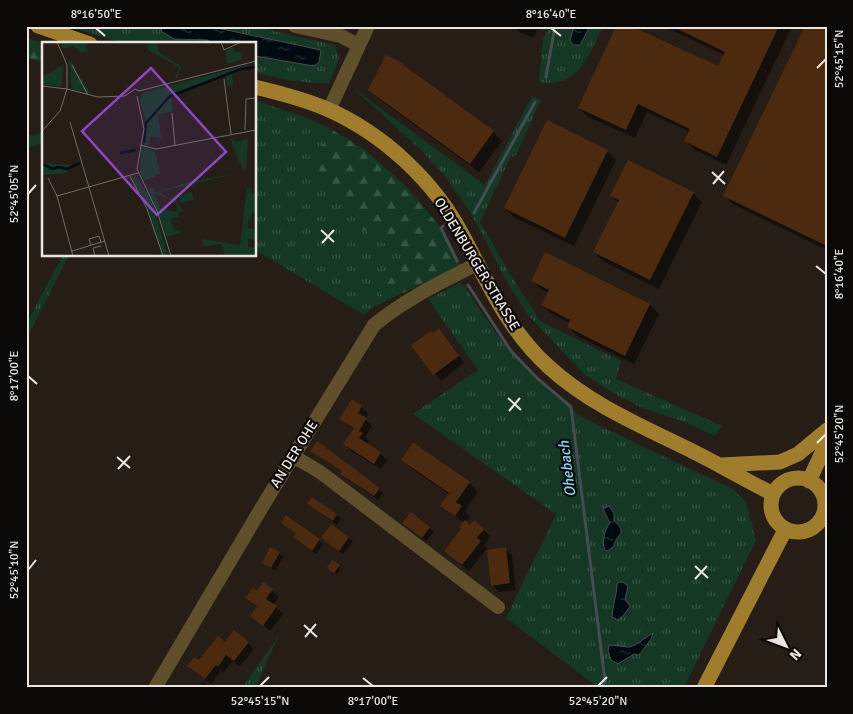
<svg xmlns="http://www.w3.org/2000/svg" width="853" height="714" font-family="Signika,sans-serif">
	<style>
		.grass { fill: url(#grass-tufts); fill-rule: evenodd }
		.forest { fill: url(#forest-firs) }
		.water { fill: url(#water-ripples); stroke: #464c4f }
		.shadow { fill: #0007 }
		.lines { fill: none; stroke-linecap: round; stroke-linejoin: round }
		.stream { stroke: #464c4f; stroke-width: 3 }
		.building { fill: #4c2a0f }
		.minor { stroke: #5f4f2b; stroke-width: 14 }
		.major { stroke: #9f7d2c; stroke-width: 15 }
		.ticks { fill: none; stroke: #eae5e0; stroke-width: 2 }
		.labels { text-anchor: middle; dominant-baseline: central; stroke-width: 4.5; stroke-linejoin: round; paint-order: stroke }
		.street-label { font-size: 14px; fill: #eae5e0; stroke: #0b0806 }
		.water-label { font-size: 15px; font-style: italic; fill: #80d4f5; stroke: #0b0806 }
		.inset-river { fill: none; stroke: #000b11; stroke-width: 2.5 }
		.inset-road { fill: none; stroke: #746d67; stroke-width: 1 }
		.view { fill: #8c48c4; fill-opacity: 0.15; stroke: #8c48c4; stroke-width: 2.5 }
		.inset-edge { fill: none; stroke: #eae5e0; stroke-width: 2.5 }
		.neatline { fill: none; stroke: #eae5e0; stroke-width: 2 }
		.ticks-label { font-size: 12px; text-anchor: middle; fill: #eae5e0 }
	</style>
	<defs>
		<pattern id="grass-tufts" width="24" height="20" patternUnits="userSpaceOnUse" patternTransform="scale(1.25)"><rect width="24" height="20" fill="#143824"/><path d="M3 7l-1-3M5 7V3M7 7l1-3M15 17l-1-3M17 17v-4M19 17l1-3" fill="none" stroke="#365544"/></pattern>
		<pattern id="forest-firs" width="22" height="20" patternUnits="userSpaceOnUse" patternTransform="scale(1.25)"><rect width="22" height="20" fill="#143824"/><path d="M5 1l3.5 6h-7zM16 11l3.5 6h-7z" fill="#365544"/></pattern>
		<pattern id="water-ripples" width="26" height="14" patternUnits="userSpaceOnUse" patternTransform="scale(1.25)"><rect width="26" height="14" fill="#000b11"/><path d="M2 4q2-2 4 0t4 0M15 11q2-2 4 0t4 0" fill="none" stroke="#252e33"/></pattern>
	</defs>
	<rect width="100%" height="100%" fill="#251d16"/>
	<path class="grass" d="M67,26H252L335,45L339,58L329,84L293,81L255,73V44H126Z
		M550,26H603C588,56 579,89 539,82L543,39Z
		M353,88L485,185L532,96L541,100L515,157L511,156L480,222L509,272L540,321L621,361L616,379L722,426L715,436L682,421L640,407L610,391L584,374L527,314L510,287L469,210L444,175L422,151Z
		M257,101L307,118L331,129L309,170L338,190L363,230L405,255L372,308L364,315L255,250V108Z
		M44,133V143L31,147L26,151V136Z
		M63,255H69L26,340V324Z
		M460,283L465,286C499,342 532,383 587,420L733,489L746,502L756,540L684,688H594L595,685L506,618L556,514L413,414L478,370L428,299ZM604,511L620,526L618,538L615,540L614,546L605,535L610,523ZM652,633L651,639L639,655L634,654L623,661L611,660L608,648L611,645C629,651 639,643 652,633Z
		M279,635L266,663L256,688H242Z"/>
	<path class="forest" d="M26,38L46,44H44V63L26,57Z
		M331,129L365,150L406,186L441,228L453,247L461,265L372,308L405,255L363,230L338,190L309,170Z"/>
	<path class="water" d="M163,26H208L321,50L319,62L314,66L255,56V44H213L207,40L174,39L161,31Z
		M574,26H590L580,45H573L570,40Z
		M609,506L614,513V521C629,533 616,534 614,546L608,551L605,550C601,543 605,529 610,523L603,509Z
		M619,582H623L628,586L625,599L630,606L624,615L618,620L612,617C612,606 617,596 617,584Z
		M653,633L651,639L639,655L634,654L618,664L611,660L608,651L609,645L629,647L635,645Z"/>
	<path class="shadow" d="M508,26H539L533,38Z
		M663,26H792L726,165L695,150L686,141L690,132L647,112L635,138L588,117L579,108L719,68L725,55Z
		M827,26V250L733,204L724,195Z
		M370,89L493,132L502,141L479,172L379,99Z
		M607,151L616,160L574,246L514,217L505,208Z
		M693,193L702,202L659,289L603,261L594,252L619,203L611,196Z
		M546,254L650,305L659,314L634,364L577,336L568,327L570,323L552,314L543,305L549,293L542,290L533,281Z
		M439,330L445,336L464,363L441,381L412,345Z
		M361,407L368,413L365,419L372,426L365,437L369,441L366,444L380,453L387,460L381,469L351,451L345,444L354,429L341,418Z
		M312,451L379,489L383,493L378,500L346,478L343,472Z
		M403,460L469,483L478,492L465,511L470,516L465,522L471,527L474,522L490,536L484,545L487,548L469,571L452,557L464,523L442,506L450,495L412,469Z
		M312,499L341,519L337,525L309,504Z
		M286,517L323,544L316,554L298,541L297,534Z
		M408,527L430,528L434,532L426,541Z
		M348,538L353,542L343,554L327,542Z
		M505,549L512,555L516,590L499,592L492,585Z
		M279,553L283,557L275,571L263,563Z
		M339,566L341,568L337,574L330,570Z
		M264,584L279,597L273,605L283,614L270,631L252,616L258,608L247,598L257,593Z
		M225,643H248L254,649L240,666L233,661L224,672L222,670L211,684L189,666L199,662Z
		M203,682L210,688H199Z"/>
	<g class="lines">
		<path class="stream" d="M546,77L555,26
			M474,213L535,102
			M443,226L441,228L457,261
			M468,285L511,351L537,378L571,407L605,681L602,688"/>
	</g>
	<path class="building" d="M616,26H631L718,66L725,52L671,26H779L717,157L684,141L690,129L638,104L626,130L578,108Z
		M805,26H827V246L723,196Z
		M386,55L397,60L494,131L470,164L368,90Z
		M547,120L608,150L565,238L504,208Z
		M628,160L694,192L650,280L593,252L619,200L610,196Z
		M545,252L650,304L625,356L567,327L570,320L541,305L549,290L531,281Z
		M439,328L459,356L433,375L411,345L431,331L433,333Z
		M352,399L362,406L358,413L367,418L359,431L363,433L359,438L381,452L374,464L343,444L354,428L339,419Z
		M317,441L380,488L374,496L340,474L342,471L310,451Z
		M413,442L470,482L456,502L462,506L455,516L440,506L449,493L401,460Z
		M312,497L337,514L333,521L307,504Z
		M411,512L430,527L422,538L402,523Z
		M286,515L320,539L312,551L293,537L296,533L281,523Z
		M465,520L470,525L474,520L484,529L477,538L481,541L462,565L444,551L461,529L459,527Z
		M331,524L349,537L339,551L321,538Z
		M270,547L280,552L271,568L262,563Z
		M506,547L510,583L491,586L487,550Z
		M332,560L340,565L334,573L327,568Z
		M263,582L273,589L266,599L277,606L263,626L250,616L257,606L245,598L253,588L257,591Z
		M234,630L249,642L234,661L226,655L218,667L216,665L205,679L187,666L194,657L199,660L218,636L225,642Z"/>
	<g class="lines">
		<path class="minor" d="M295,26L341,36L358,45
			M329,110L368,26
			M293,456L320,472L498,607
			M155,688L262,507L374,325C407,298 440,283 477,264"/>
		<path class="major" d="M38,26L90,44
			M255,87C280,93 304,99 327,109C384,134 435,182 463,236C488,283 509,332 550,368C592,406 646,428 696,453C722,466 747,481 773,494
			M721,465L780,462L798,454L827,430
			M771 505a27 27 0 1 1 54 0a27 27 0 1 1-54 0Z
			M809,481L827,442
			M704,688L785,530"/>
	</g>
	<path class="ticks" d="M96,28L105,36M551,28L561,36M817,68L826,59M712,172L725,184M713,184L724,171M28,194L36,185M321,230L334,242M322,243L334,230M816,266L826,274M28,376L37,384M508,398L521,410M509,411L520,398M817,443L826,434M117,457L130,468M118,469L130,456M695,566L708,578M28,570L36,560M695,579L707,566M304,625L317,637M305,637L316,624M363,678L373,686M260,686L269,677M598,686L607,677"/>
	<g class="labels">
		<g class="street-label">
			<text transform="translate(477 264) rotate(59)">OLDENBURGER STRASSE</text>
			<text transform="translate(294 454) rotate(-58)">AN DER OHE</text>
		</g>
		<g class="water-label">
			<text transform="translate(567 469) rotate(-97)">Ohebach</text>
		</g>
	</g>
	<g transform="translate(42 42)">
		<rect width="214" height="214" fill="#251d16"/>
		<path d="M191,5L193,10H198L200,18L185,22L184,9ZM27,19H29L48,51L30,47ZM21,23L20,44L0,43V35ZM205,23L206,27L190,30L191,43L185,44L184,33L129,54L131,69L116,73L119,96L109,94L106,105L102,103L105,82L98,58L101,51ZM187,95L193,100L206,97L204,126L201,128ZM113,109L118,132L102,139L98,129L104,127V111ZM192,132L117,150L128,157L150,150L152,158L139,161L137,155L133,157L142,170L133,169L136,166L131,159L111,151L151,139ZM94,133L110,160L126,214H121L106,167L90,136ZM205,146H210V151L214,152V172L210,171L206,180V186L214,187V198L206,197V205L214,206L213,214H183L180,202L161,204L160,197L198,203Z" fill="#143824"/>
		<path d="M18,0H44L46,9L39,11L32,4L21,7ZM106,0L115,1L117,10L139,24L136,36L133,37L137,25L106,8ZM100,104L112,109L104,111V128L98,129ZM38,119L39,122L25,128V131L0,133V121L30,123ZM113,145L112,151L119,167L136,170V175L128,177L133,189L140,188L139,191L125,195L107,147Z" fill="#143824"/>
		<path class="inset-river" d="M102,101L104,81L128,54L199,27L214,25M78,111L94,108M0,122L11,127L16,125L25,127L38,121"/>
		<path class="inset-road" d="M179,0L182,8L199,0M30,23L46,53M182,37L189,92M0,44L25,47M25,47L56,55L83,54L93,47L97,49L214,19M95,54L102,87L95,127L115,169L129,214M130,71L133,104M28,80L67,214M203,88L204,57L214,56M0,89L18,69L25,47V23L15,0M98,103L114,107L214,88M88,134L105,167L121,214M6,136L15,154L31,214M15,154L96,131M49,204L47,197L57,194L59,200M30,209L63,199M53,214L51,206L59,204"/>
		<path class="view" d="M109,26L184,110L115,173L40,89Z"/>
		<rect width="214" height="214" class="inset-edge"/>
	</g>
	<rect width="853" height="714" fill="none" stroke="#0b0806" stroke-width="55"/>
	<g transform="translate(786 646) rotate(132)" stroke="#0b0806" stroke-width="4" paint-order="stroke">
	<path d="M0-4L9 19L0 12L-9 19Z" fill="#eae5e0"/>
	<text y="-8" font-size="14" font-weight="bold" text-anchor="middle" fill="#eae5e0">N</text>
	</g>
	<rect x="28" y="28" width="798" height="658" class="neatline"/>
	<g class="ticks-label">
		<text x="96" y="18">8°16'50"E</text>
		<text x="551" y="18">8°16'40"E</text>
		<text transform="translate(839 59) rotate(-90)" y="4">52°45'15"N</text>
		<text transform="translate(14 194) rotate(-90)" y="4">52°45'05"N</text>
		<text transform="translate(839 274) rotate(-90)" y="4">8°16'40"E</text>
		<text transform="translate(14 376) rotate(-90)" y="4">8°17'00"E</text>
		<text transform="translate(839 434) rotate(-90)" y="4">52°45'20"N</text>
		<text transform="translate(14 570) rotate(-90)" y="4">52°45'10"N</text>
		<text x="260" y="705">52°45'15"N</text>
		<text x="373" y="705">8°17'00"E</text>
		<text x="598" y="705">52°45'20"N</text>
	</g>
</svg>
